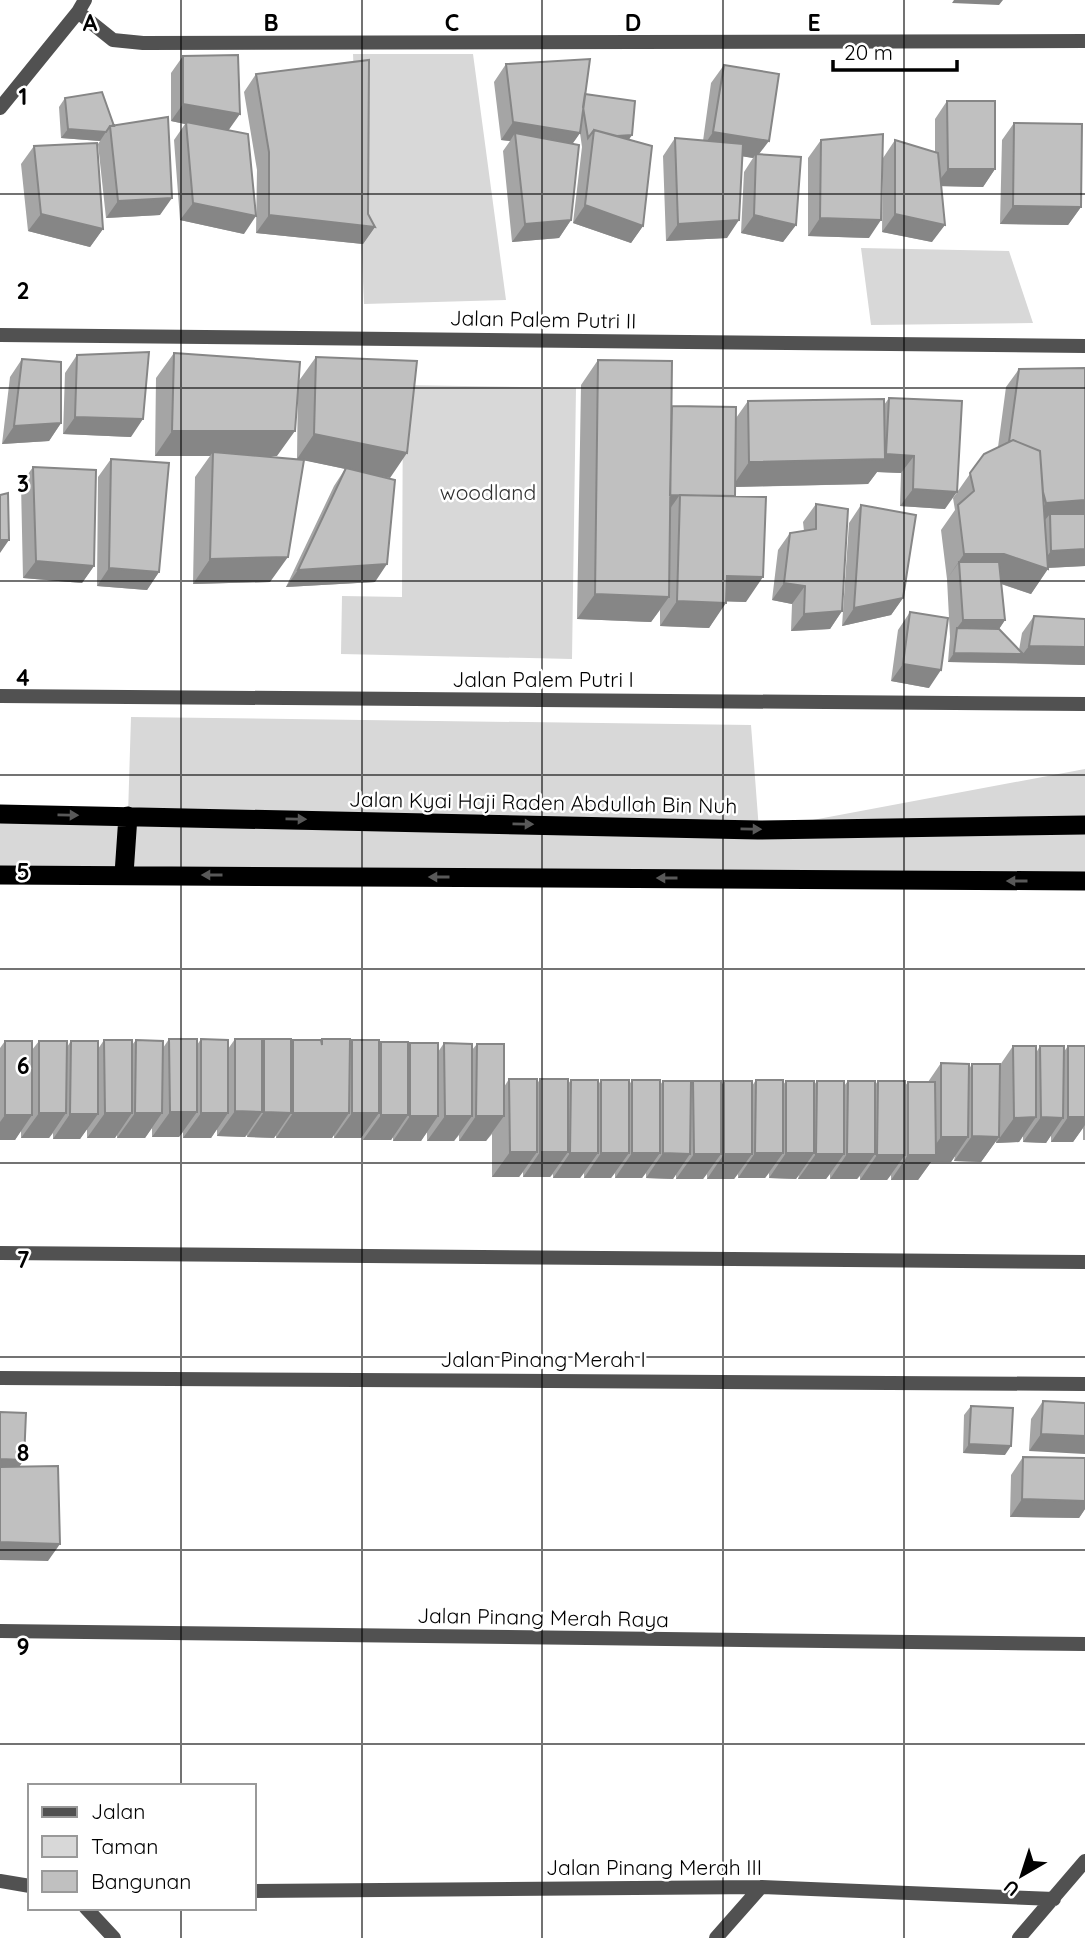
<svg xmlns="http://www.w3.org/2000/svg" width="1085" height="1938" font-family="Quicksand,sans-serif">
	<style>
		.green { fill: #d8d8d8 }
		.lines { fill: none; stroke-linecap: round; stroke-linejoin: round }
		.minor { stroke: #515151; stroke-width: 14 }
		.trunk { stroke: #000; stroke-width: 19 }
		.wall { fill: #a5a5a5 }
		.shaded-wall { fill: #868686 }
		.building { fill: #c0c0c0; stroke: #868686; stroke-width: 2 }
		.oneway { fill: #595959 }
		.grid { fill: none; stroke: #000; stroke-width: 2; stroke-opacity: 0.55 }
		.labels { text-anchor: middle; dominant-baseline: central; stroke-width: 5; stroke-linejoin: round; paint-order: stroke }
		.street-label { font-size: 21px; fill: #000; stroke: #fff }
		.park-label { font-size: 21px; fill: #2f2f2f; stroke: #fff }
		.grid-label { font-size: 23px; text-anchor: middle; font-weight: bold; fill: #000; stroke: #fff; stroke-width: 5; stroke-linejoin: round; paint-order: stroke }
	</style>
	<rect width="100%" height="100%" fill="#fff"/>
	<path class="green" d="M353,54H473L506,300L364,304Z
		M861,248L1009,251L1033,323L871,325Z
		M403,385L576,388L572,659L341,654L342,596L402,597Z
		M131,717L751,725L759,830L1085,769V880L0,874V814L128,815Z"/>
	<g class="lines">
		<path class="minor" d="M85,0L78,12L113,40L143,43L1085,41
			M0,108L78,12
			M0,335L1085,346
			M0,696L1085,704
			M0,1253L1085,1262
			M0,1378L1085,1384
			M0,1631L1085,1644
			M0,1881L30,1886
			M254,1891L761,1887L1054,1899
			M86,1908L114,1938
			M716,1938L761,1887
			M1019,1938L1085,1861"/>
		<path class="trunk" d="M0,814L758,830L1085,825
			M124,874L128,816
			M0,875L1085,881"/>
	</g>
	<path class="wall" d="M183,56L228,130L244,234L180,220L174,140L185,124L171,121V73Z
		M506,64L585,94L629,140L643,226L631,243L573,223L582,147L580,133L573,143L571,220L559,238L512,242L503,151L510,141L501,140L494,82Z
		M724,65L759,155L796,225L783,242L741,233L744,172L753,158L742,156L727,238L666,241L663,156L675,138L703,141L711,83Z
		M256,74L368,214L375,227L363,244L256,233L257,170L244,92Z
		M65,98L114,126L160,215L106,218L98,144L100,141L61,138L59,107Z
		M947,101L995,169L983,187L941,186L932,242L882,232L883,158L895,140L935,153V119Z
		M1014,123L1081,207L1068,225L1000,224L1002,140Z
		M821,140L869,238L808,236V158Z
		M34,146L103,229L90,247L28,231L21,164Z
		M174,353L277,456H255L304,460L297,459L298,382L316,357L390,478L363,472L375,582L286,587L334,486L345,469L304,460L270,582L193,584L195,477L210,456H155L156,378Z
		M77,355L131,437L63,434L65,373Z
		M22,359L61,423L49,441L2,444L10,377Z
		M598,360L672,406L736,418L748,401L884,405L889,398L945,509L900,506L901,473L877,472L868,484L735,487V496L746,602L726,601L709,628L660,626V610L651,622L577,619L581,385Z
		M1085,368V566L1048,568L1031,594L1001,584L1005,620L999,629L1019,650L1022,633L1034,616L1085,665L948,662L950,637L947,579L941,530L955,510L953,498L984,454L998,447L1006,387L1019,369Z
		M111,459L159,572L147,590L97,586L98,477Z
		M33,467L94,566L82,583L23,578L21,484Z
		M816,504L842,611L830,629L791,631L792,604L772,600L778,550L790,533L804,531L803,522Z
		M861,505L903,598L891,615L842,626L849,523Z
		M910,612L929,688L891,681L898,630Z
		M169,1039L197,1045L201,1039L228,1049L235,1039L262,1041L264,1039L291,1042L293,1040L321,1041L322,1039L350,1043L352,1040L379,1044L381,1042L408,1047L410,1043L438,1052L444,1043L472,1050L477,1044L504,1087L509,1079L537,1084L540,1079L568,1084L571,1080L598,1085L601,1080L629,1085L632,1080L660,1085L663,1081L691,1084L693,1081L721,1086L724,1081L752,1086L756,1080L783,1085L786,1081L814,1085L817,1081L844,1086L848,1081L875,1085L878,1081L905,1086L908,1082H928L941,1063L969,1069L972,1064L1000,1065L1013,1046L1036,1053L1040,1046L1063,1053L1068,1046H1085V1140H1083V1128L1073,1142H1051V1135L1046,1143L1023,1142V1136L1019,1142L996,1143V1141L981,1162L954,1161L955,1156L951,1162H931L918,1180H891V1175L887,1180H860V1176L857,1179H830V1174L826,1179H798L799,1175L796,1179L769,1178V1173L765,1178H738V1174L734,1179H707V1174L703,1179H676V1174L673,1179L646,1178V1173L642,1178H615V1173L611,1178H584V1173L580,1178H553V1174L550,1177H523V1172L519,1177H492V1134L486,1141H459V1135L454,1141H427V1132L421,1141H393V1137L391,1140H363V1135L361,1138H334V1134L332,1138H276V1135L274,1138L247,1137V1135L245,1137L217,1136V1129L211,1138H183V1132L179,1137H152V1128L145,1138H117V1134L115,1138H87V1129L80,1139H53V1133L49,1138H21V1130L15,1140H0V1048L5,1041L32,1050L39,1041L67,1047L71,1041L98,1049L104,1040L132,1045L136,1040L163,1048Z
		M1043,1401L1085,1403L1029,1451L1031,1419Z
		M971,1406L1005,1455L963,1453L964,1415Z
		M1023,1457L1085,1458V1509L1079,1518L1010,1517L1011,1475Z"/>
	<path class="shaded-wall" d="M954,0H1003L999,5L952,3Z
		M183,104L240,114L228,131L186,122L185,124L171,121Z
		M513,122L580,133L568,150L515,133L510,141L501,140Z
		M68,129L106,132L100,141L61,138Z
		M713,132L769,141L756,158V154L753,158L701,150Z
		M632,135L626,144L593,138Z
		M948,169H995L983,187L935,186Z
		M172,198L160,215L106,218L118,201Z
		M193,203L256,216L244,234L180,220Z
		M585,205L643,226L631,243L573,223Z
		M1013,206L1081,207L1068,225L1000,224Z
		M41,214L103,229L90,247L28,231Z
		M895,214L945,225L932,242L882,232Z
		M269,215L375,227L363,244L256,233Z
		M754,215L796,225L783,242L741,233Z
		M820,218L881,220L869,238L808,236Z
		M571,220L559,238L512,242L525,224Z
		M739,220L727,238L666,241L678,224Z
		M75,417L143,419L131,437L63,434Z
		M61,423L49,441L2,444L14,426Z
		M172,431H295L277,456H212L213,452L210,456H155Z
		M314,434L407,453L390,478L297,459Z
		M886,454L914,456L901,473L877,472L868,484L732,487L749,462L882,459Z
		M913,489L957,492L945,509L900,506Z
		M670,495L679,496L667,513Z
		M1085,500V517L1050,514L1045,520L1033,521L1046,503Z
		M0,540H9L0,553Z
		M1085,549V566L1045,568L1048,569L1031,594L987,579L959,562L947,579L964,554H1004L1040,566L1051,551Z
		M288,557L270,582L193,584L210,559Z
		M36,561L94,566L82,583L23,578Z
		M387,564L375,582L286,587L298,570Z
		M109,568L159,572L147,590L97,586Z
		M727,576L763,577L746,602L709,601Z
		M784,583L805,586L792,604L772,600Z
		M595,594L669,597L651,622L577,619Z
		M903,598L891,615L842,626L854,608Z
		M677,601L726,603L709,628L660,626Z
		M842,611L830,629L791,631L804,614Z
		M963,620H1005L993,638L957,628Z
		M1029,646L1085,647V665L1016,663Z
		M954,653L1023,654L1016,663L948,662Z
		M903,664L941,670L929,688L891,681Z
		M235,1111L262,1112L245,1137L217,1136Z
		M170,1112H197L179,1137H152Z
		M264,1112L291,1113L274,1138L247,1137Z
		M39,1113H66L49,1138H21Z
		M105,1113H132L115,1138H87Z
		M135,1113H162L145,1138H117Z
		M201,1113H228L211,1138H183Z
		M293,1113H349L332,1138H276Z
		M352,1113H379L361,1138H334Z
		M70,1114H98L80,1139H53Z
		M5,1115H32L15,1140H0V1122Z
		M381,1115H408L391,1140H363Z
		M410,1116H438L421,1141H393Z
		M445,1116H472L454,1141H427Z
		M476,1116H504L486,1141H459Z
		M1036,1117L1019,1142L996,1143L1014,1118Z
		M1041,1117L1063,1118L1046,1143L1023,1142Z
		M1068,1117H1085V1125L1073,1142H1051Z
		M972,1136L999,1137L981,1162L954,1161Z
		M941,1137H968L951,1162H931L918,1180H891L908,1155H928Z
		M510,1152H537L519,1177H492Z
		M540,1152H568L550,1177H523Z
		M570,1153H598L580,1178H553Z
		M601,1153H629L611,1178H584Z
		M632,1153H660L642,1178H615Z
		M663,1153L690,1154L673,1179L646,1178Z
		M755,1153H783L765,1178H738Z
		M786,1153H814L796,1179L769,1178Z
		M694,1154H721L703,1179H676Z
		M724,1154H752L734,1179H707Z
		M816,1154H844L826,1179H798Z
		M847,1154H875L857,1179H830Z
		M877,1155H905L887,1180H860Z
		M1041,1434L1085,1436V1454L1029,1451Z
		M969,1444L1011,1446L1005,1455L963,1453Z
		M0,1459L24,1460L12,1477H0Z
		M1022,1499L1085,1501V1509L1079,1518L1010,1517Z
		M0,1542L60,1544L48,1561L0,1560Z"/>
	<path class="building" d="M238,55L240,114L183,104V56Z
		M590,59L580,133L513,122L506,64Z
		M369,60L368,214L375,227L269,215V152L256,74Z
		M724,65L779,74L769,141L713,132Z
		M102,92L114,126H110L106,132L68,129L65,98Z
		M585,94L635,101L632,135L617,136L594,130L588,138L583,107Z
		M947,101H995V169H948Z
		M168,117L172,198L118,201L110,126Z
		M186,122L248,134L256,216L193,203Z
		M1014,123L1082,124L1081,207L1013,206Z
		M594,130L652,146L643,226L585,205Z
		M515,133L579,145L571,220L525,224Z
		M883,134L881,220L820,218L821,140Z
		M675,138L743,144L739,220L678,224Z
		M895,140L938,153L945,225L895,214Z
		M97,143L103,229L41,214L34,146Z
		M756,154L801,157L796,225L754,215Z
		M149,352L143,419L75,417L77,355Z
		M174,353L300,362L295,431H172Z
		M316,357L417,361L407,453L314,434Z
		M22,359L61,362V423L14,426Z
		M598,360L672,361L669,597L595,594Z
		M1085,368V500L1046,503L1043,492L1040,451L1013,440L1009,442L1019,369Z
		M889,398L962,401L957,492L913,489L914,456L886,454Z
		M884,399L885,459L749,462L748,401Z
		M672,406L736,407L735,496L670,495Z
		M1013,440L1040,451L1048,569L1004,554H964L958,505L974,491L970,473L984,454Z
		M213,452L304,460L288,557L210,559Z
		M111,459L169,463L159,572L109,568Z
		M33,467L96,470L94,566L36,561Z
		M346,468L395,480L387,564L298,570Z
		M8,493L9,540H0V495Z
		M680,495L766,497L763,577L727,576L726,603L677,601Z
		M816,504L848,509L842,611L804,614L805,586L784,583L790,533L816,529Z
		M861,505L916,515L903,598L854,608Z
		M1050,514H1085V549L1051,551Z
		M959,562H999L1005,620H963Z
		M910,612L948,618L941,670L903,664Z
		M1034,616L1085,619V647L1029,646Z
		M957,628L999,629L1023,654L954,653Z
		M169,1039H197V1112H170Z
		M201,1039L228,1040V1113H201Z
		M235,1039H262V1112L235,1111Z
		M264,1039H291V1113L264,1112Z
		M322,1039H350L349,1113H293V1040H321L322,1045Z
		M104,1040H132V1113H105Z
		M136,1040L163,1041L162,1113H135Z
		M352,1040H379V1113H352Z
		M5,1041H32V1115H5Z
		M39,1041H67L66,1113H39Z
		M71,1041H98V1114H70Z
		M381,1042H408V1115H381Z
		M410,1043H438V1116H410Z
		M444,1043L472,1044V1116H445Z
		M477,1044H504V1116H476Z
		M1013,1046H1036V1117L1014,1118Z
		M1040,1046H1064L1063,1118L1041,1117Z
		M1068,1046H1085V1117H1068Z
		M941,1063L969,1064L968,1137H941Z
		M972,1064H1000L999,1137L972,1136Z
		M509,1079H537V1152H510Z
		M540,1079H568V1152H540Z
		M571,1080H598V1153H570Z
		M601,1080H629V1153H601Z
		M632,1080H660V1153H632Z
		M756,1080H783V1153H755Z
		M663,1081H691L690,1154L663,1153Z
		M693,1081H721V1154H694Z
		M724,1081H752V1154H724Z
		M786,1081H814V1153H786Z
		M817,1081H844V1154H816Z
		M848,1081H875V1154H847Z
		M878,1081H905V1155H877Z
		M908,1082H935L936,1155H908Z
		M1043,1401L1085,1403V1436L1041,1434Z
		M971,1406L1013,1408L1011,1446L969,1444Z
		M0,1412L26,1413L24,1460L0,1459Z
		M1023,1457L1085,1458V1501L1022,1499Z
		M58,1466L60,1544L0,1542V1467Z"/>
	<defs><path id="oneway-solid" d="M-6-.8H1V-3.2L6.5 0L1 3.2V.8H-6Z" transform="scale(1.75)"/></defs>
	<g class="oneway">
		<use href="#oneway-solid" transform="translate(68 815) rotate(1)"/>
		<use href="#oneway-solid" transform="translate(296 819) rotate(1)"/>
		<use href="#oneway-solid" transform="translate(523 824) rotate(1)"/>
		<use href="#oneway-solid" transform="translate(751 829) rotate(1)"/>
		<use href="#oneway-solid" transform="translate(212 875) rotate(-180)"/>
		<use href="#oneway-solid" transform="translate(439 877) rotate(-180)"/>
		<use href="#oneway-solid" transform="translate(667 878) rotate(-180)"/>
		<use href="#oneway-solid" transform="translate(1017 881) rotate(-180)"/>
	</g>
	<path class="grid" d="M181,0V1786M362,0V1938M542,0V1938M723,0V1938M904,0V1938M0,194H1085M0,388H1085M0,581H1085M0,775H1085M0,969H1085M0,1163H1085M0,1357H1085M0,1550H1085M0,1744H1085M181,1908V1938"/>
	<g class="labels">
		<g class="street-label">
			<text transform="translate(543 319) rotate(1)">Jalan Palem Putri II</text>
			<text x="543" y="679">Jalan Palem Putri I</text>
			<text transform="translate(543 802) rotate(1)">Jalan Kyai Haji Raden Abdullah Bin Nuh</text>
			<text x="543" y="1359">Jalan Pinang Merah I</text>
			<text transform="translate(543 1617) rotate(1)">Jalan Pinang Merah Raya</text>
			<text x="654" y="1867">Jalan Pinang Merah III</text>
		</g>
		<g class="park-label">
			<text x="488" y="492">woodland</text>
		</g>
	</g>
	<g class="grid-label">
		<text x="90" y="31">A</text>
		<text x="271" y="31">B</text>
		<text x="452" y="31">C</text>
		<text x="633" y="31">D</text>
		<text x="814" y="31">E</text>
		<text x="23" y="105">1</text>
		<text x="23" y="299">2</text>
		<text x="23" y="492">3</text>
		<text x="23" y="686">4</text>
		<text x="23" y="880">5</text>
		<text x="23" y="1074">6</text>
		<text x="23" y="1268">7</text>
		<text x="23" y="1461">8</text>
		<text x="23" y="1655">9</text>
	</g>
	<rect x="28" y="1784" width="228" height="126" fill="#ffffff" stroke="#999999" stroke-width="2"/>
	<rect x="42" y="1807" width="35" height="10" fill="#515151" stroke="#999999" stroke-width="2"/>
	<text x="91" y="1819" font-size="21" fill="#000000">Jalan</text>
	<rect x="42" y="1836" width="35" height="21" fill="#d8d8d8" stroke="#999999" stroke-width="2"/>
	<text x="91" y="1854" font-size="21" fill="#000000">Taman</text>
	<rect x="42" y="1871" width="35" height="21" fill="#c0c0c0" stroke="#999999" stroke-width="2"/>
	<text x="91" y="1889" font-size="21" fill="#000000">Bangunan</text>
	<g transform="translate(1022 1875) rotate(219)" stroke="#ffffff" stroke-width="5" paint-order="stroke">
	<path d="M0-5L12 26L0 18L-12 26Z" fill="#000000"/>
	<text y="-10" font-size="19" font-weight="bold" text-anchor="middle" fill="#000000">U</text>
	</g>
	<path d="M833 60v10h124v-10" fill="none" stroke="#000000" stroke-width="3.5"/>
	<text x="844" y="60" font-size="21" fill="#000000" stroke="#ffffff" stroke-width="5" paint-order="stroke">20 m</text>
</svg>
